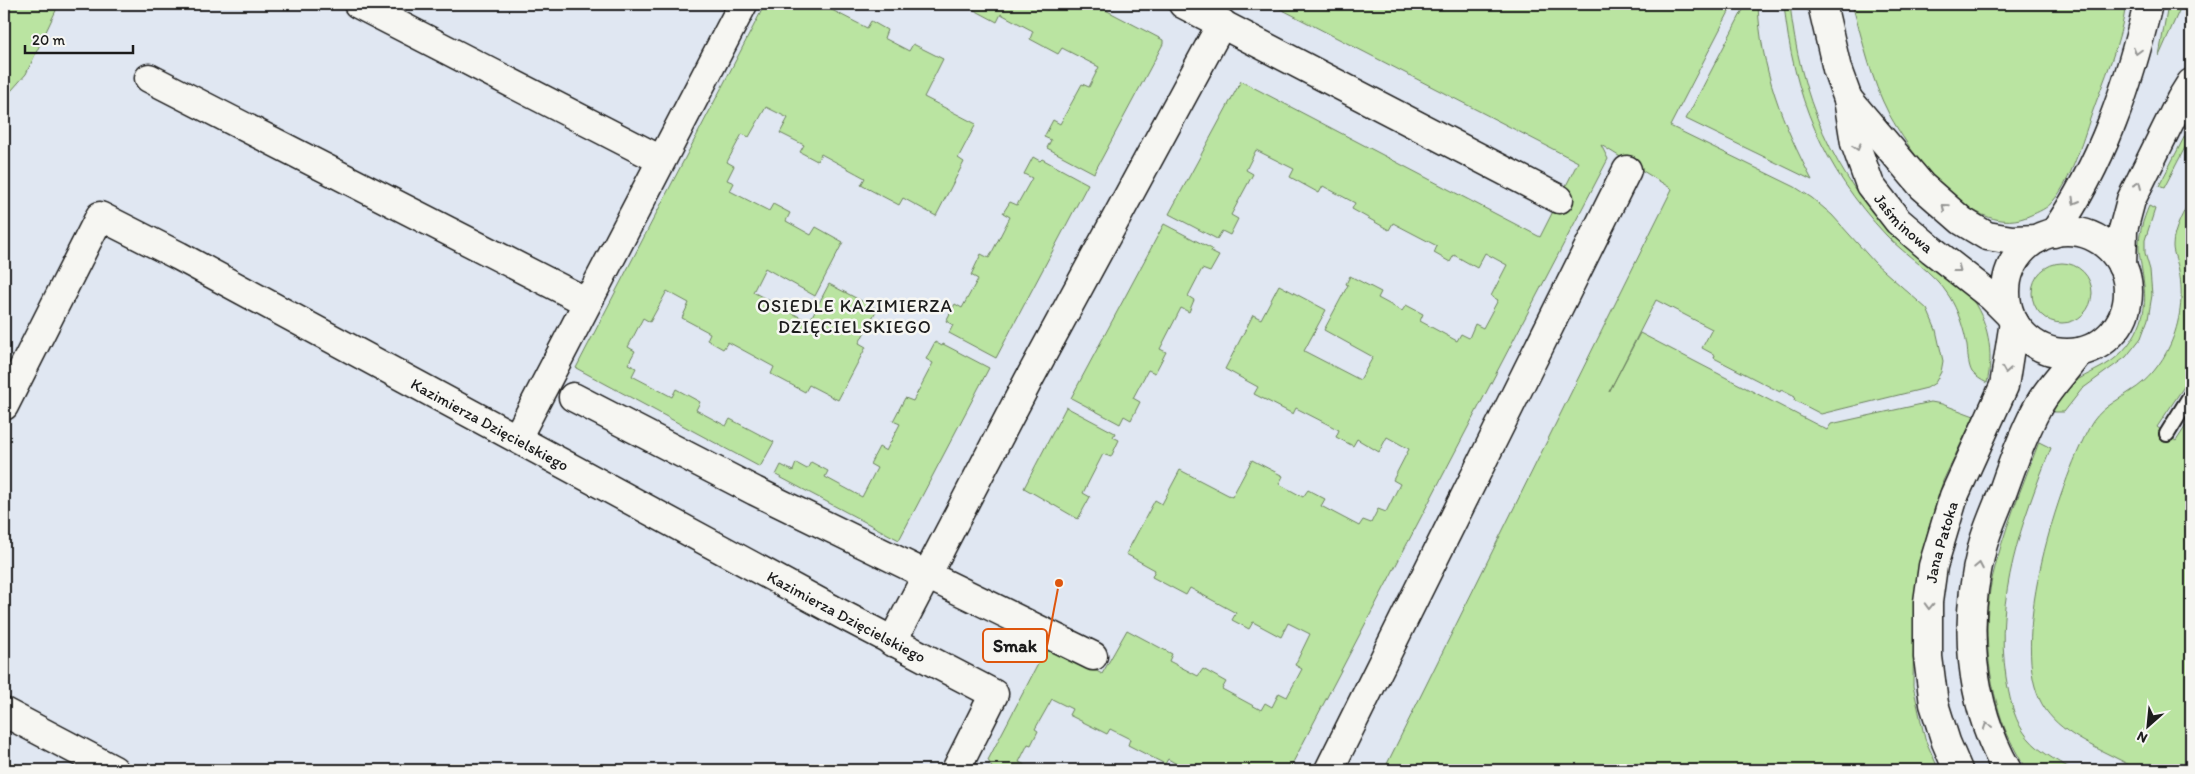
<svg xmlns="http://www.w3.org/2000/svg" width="2195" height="774" font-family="Itim,sans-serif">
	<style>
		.grass { fill: #bae4a1; stroke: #6b805e }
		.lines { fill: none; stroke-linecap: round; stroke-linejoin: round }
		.service-casing { stroke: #1c1c1c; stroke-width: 18 }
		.minor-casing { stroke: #1c1c1c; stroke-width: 31 }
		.secondary-casing { stroke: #1c1c1c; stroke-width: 31 }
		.primary-casing { stroke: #1c1c1c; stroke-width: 31 }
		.service { stroke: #f6f6f2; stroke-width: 14 }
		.minor { stroke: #f6f6f2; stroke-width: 28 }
		.secondary { stroke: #f6f6f2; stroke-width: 28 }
		.primary { stroke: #f6f6f2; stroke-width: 28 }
		.oneway { stroke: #949492 }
		.labels { text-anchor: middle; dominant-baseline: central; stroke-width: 5; stroke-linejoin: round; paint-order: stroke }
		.street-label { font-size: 16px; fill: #1c1c1c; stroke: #f6f6f2 }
		.neighbourhood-label { font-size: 18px; letter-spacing: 1px; fill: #1c1c1c; stroke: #f6f6f2 }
		.leader { fill: none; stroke: #de560d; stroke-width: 2 }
		.callout-dot { fill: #de560d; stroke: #f6f6f2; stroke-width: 2 }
		.callout { fill: #f6f6f2; stroke: #de560d; stroke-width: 2 }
		.callout-label { font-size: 18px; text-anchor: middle; font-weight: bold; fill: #1c1c1c }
	</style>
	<rect width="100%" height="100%" fill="#e0e7f2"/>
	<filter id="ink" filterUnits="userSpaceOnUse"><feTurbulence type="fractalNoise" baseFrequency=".02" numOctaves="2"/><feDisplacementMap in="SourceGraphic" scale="10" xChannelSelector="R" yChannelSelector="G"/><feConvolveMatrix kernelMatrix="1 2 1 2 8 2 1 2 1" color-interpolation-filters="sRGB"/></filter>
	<g filter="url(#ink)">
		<path class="grass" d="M4,4H59L26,74L4,99Z
			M765,4H830L828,8L867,28L871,21L887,30L884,38L909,51L913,44L943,59L924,97L976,124L958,158L964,162L936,216L903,198L899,205L861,185L865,178L821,154L817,161L800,152L804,145L780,133L788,118L766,107L749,137L742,134L727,162L734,166L727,180L734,183L730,191L769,211L773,204L790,213L786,221L811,235L816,227L843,242L815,296L765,268L753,292L809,322L829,284L877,309L859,343L866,347L838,400L809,385L805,392L771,374L774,367L728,342L723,349L707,340L710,333L682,318L689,303L667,291L650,322L643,318L628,347L635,351L628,364L636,368L632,376L672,397L676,389L700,402L696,410L726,426L730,419L774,442L760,467L576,368Z
			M963,4H1094L1163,40V44L1094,173L1047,148L1051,140L1044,137L1053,120L1060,124L1082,84L1089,87L1099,67L1062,48L1058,54L1030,39L1033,31L1001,14L997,22Z
			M1271,4H1733L1670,126L1795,187L1812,198L1832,215L1875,263L1927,309L1936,330L1943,361L1941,372L1935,383L1927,388L1821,414L1794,400L1795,397L1781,390L1780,392L1714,358L1715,355L1702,348L1712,329L1656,300L1609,392L1640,333L1827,430L1831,424L1931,402L1942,404L1974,416L1943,481L1927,535L1914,600L1913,686L1925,739L1939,770H1384L1672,189L1601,145L1608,159L1289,770H1187L1168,759L1165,764L1128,745L1130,739L1110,729L1107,734L1069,715L1072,709L1052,699L1035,729L1038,731L1031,745L1028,744L1019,762L1035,770H993L988,760L1048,645L1102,674L1127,630L1172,654L1169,661L1198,676L1203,669L1226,682L1222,689L1261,710L1265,703L1272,707L1279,693L1287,697L1302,669L1295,665L1310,634L1288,623L1281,637L1253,622L1249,629L1232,620L1236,613L1190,588L1186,595L1152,577L1155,570L1126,554L1155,500L1162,504L1180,470L1232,497L1252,460L1283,476L1279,484L1303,497L1308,490L1325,499L1321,506L1359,526L1363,520L1371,523L1378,509L1386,512L1400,484L1393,480L1409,449L1387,437L1379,452L1357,439L1353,446L1336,437L1339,430L1296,408L1293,414L1254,394L1258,387L1225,369L1253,315L1261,319L1279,285L1326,310L1304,351L1360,380L1373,357L1324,330L1348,285L1346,284L1350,276L1381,292L1378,298L1402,311L1406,305L1423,314L1420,321L1457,341L1461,334L1469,338L1475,324L1483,328L1498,300L1491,296L1507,265L1485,253L1477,268L1454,255L1450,262L1434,253L1437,246L1393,223L1389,230L1352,209L1355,203L1323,186L1319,193L1290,177L1294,169L1256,150L1246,170L1253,174L1231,215L1238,219L1230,235L1222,231L1217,239L1169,214L1241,81L1540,237L1578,162Z
			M1746,4H1758C1760,67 1783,125 1812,180L1686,119Z
			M1784,4H1790C1799,93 1833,179 1900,241C1921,261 1946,277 1969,295C1989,321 1994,353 1987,383C1981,380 1976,377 1972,372C1968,365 1968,354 1967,346C1964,329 1958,310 1949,296C1934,272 1906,256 1886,235C1823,168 1793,96 1784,4Z
			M1852,4H2126C2121,42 2104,79 2091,116C2082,142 2071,181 2053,201C2048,208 2038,212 2031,215C1974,243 1912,156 1889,114C1871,80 1863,41 1852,4Z
			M2168,4H2182L2159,56Z
			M2191,124V136L2164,188L2159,186Z
			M1033,157L1040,161L1042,159L1088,184L996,358L949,333L953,325L946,321L955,304L962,308L978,279L971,275L981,254L989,258L1010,217L1003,213L1010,202L1017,205L1032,178L1024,174Z
			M2191,197V376L2157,427L2176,441L2191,418V770C2176,770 2157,773 2142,770C2134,769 2125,762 2118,759C2089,744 2053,730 2039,698C2011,634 2058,487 2089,428C2099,409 2115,402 2131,391C2148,381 2162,363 2170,345C2180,323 2184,296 2179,271C2178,263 2173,254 2173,246C2173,229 2185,211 2191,197Z
			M2149,206L2155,209L2145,240V253L2150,270L2152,295L2148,319L2141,338L2126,357L2082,389L2064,412H2053C2058,402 2062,391 2071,384C2079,378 2089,374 2098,369C2117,360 2131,345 2139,326C2150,301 2142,276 2139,251C2138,235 2143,220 2149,206Z
			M1164,224L1212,249L1211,252L1219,256L1210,272L1202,269L1188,296L1194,300L1189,312L1181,308L1160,349L1166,352L1155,373L1148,370L1133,398L1140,402L1131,420L1124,416L1120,424L1071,398Z
			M2032 293a30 30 0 1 1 60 0a30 30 0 1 1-60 0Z
			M935,342L942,346L943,344L989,368L899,540L776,475L781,465L793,471L796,463L807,469L811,462L828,471L825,477L862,497L877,468L870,464L879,447L886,451L900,424L893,421L905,398L913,401L933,363L926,359Z
			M1066,407L1115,433L1113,437L1119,440L1111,457L1103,454L1083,493L1090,497L1078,519L1024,488Z
			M2039,442L2051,448C2022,520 1994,598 2006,677C2009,695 2013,716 2023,731C2034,749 2056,761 2074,770H2026C2019,757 2011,743 2005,729C1988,684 1982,627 1992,579C2003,532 2022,487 2039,442Z"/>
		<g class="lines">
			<g class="service-casing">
				<path id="service" d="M2167,434L2191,395"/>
			</g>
			<g class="minor-casing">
				<g id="minor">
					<path d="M358,4L661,160"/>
					<path d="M1183,4L1559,199"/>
					<path id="s1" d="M1822,4L1837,69L1848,99L1855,143L1870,185L1898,221L1932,250L1992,297L2009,314"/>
					<path d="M149,78L587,302"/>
					<path d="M1848,99L1922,186L1962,221L1987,236L2012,240L2037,239"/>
					<path d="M573,397L755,491L1093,656"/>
					<path id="s2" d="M4,406L100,216L179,256L843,615L994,694L956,770"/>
					<path d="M517,438L743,4"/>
					<path d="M892,642L1028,381L1222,23"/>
					<path d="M4,712L114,770"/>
					<path d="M1329,770L1627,170"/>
				</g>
			</g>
			<g class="secondary-casing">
				<g id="secondary">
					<circle cx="2067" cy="292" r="61"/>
					<path id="s3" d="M1958,770L1946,742L1934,704L1928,657V602L1933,566L1954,496L2004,386L2014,322"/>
					<path d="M2007,770C1969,703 1963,622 1982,548C1987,528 1997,508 2004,488C2013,462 2027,426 2040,403C2051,385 2067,369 2079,352"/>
				</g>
			</g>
			<g class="primary-casing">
				<path id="primary" d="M2054,233C2102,164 2129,85 2148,4
					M2122,266L2123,230L2131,200L2181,99L2191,83"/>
			</g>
			<use href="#service" class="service"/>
			<use href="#minor" class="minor"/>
			<use href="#secondary" class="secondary"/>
			<use href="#primary" class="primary"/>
		</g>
		<defs><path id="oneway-chevron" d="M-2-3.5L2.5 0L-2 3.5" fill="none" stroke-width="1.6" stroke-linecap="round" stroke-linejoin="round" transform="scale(1.25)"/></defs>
		<g class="oneway">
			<use href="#oneway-chevron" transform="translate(2137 51) rotate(105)"/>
			<use href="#oneway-chevron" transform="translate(1857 147) rotate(73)"/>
			<use href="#oneway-chevron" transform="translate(2138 185) rotate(-66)"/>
			<use href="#oneway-chevron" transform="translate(2075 201) rotate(120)"/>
			<use href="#oneway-chevron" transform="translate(1945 207) rotate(-140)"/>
			<use href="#oneway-chevron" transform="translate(1958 269) rotate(37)"/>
			<use href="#oneway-chevron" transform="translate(2006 370) rotate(99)"/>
			<use href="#oneway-chevron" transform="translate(1979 566) rotate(-79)"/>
			<use href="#oneway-chevron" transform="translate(1929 606) rotate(92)"/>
			<use href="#oneway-chevron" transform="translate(1987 726) rotate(-109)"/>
		</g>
	</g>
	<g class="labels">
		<g class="street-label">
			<text stroke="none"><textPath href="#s1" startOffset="239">Jaśminowa</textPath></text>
			<text stroke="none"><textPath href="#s2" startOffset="655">Kazimierza Dzięcielskiego</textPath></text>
			<text stroke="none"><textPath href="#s3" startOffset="234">Jana Patoka</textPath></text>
			<text stroke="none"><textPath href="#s2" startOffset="1060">Kazimierza Dzięcielskiego</textPath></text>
		</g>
		<g class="neighbourhood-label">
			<text x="855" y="306">OSIEDLE KAZIMIERZA<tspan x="855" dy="21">DZIĘCIELSKIEGO</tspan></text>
		</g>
	</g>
	<path class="leader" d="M1059 583L1047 646"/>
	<circle class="callout-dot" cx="1059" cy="583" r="5"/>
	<rect class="callout" x="983" y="629" width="64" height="33" rx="5"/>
	<g class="callout-label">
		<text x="1015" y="652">Smak</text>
	</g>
	<rect width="2195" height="774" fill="none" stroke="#f6f6f2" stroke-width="20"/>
	<rect x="10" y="10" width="2175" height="754" fill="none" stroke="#1c1c1c" stroke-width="2" filter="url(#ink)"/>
	<g transform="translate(2148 726) rotate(207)" stroke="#f6f6f2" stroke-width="4" paint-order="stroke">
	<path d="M0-4L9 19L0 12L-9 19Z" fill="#1c1c1c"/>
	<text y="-8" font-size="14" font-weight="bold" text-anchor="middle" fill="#1c1c1c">N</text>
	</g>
	<path d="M25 45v8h108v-8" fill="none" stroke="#1c1c1c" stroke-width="2.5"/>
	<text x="32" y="45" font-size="15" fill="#1c1c1c" stroke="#f6f6f2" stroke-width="4" paint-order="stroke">20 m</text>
</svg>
